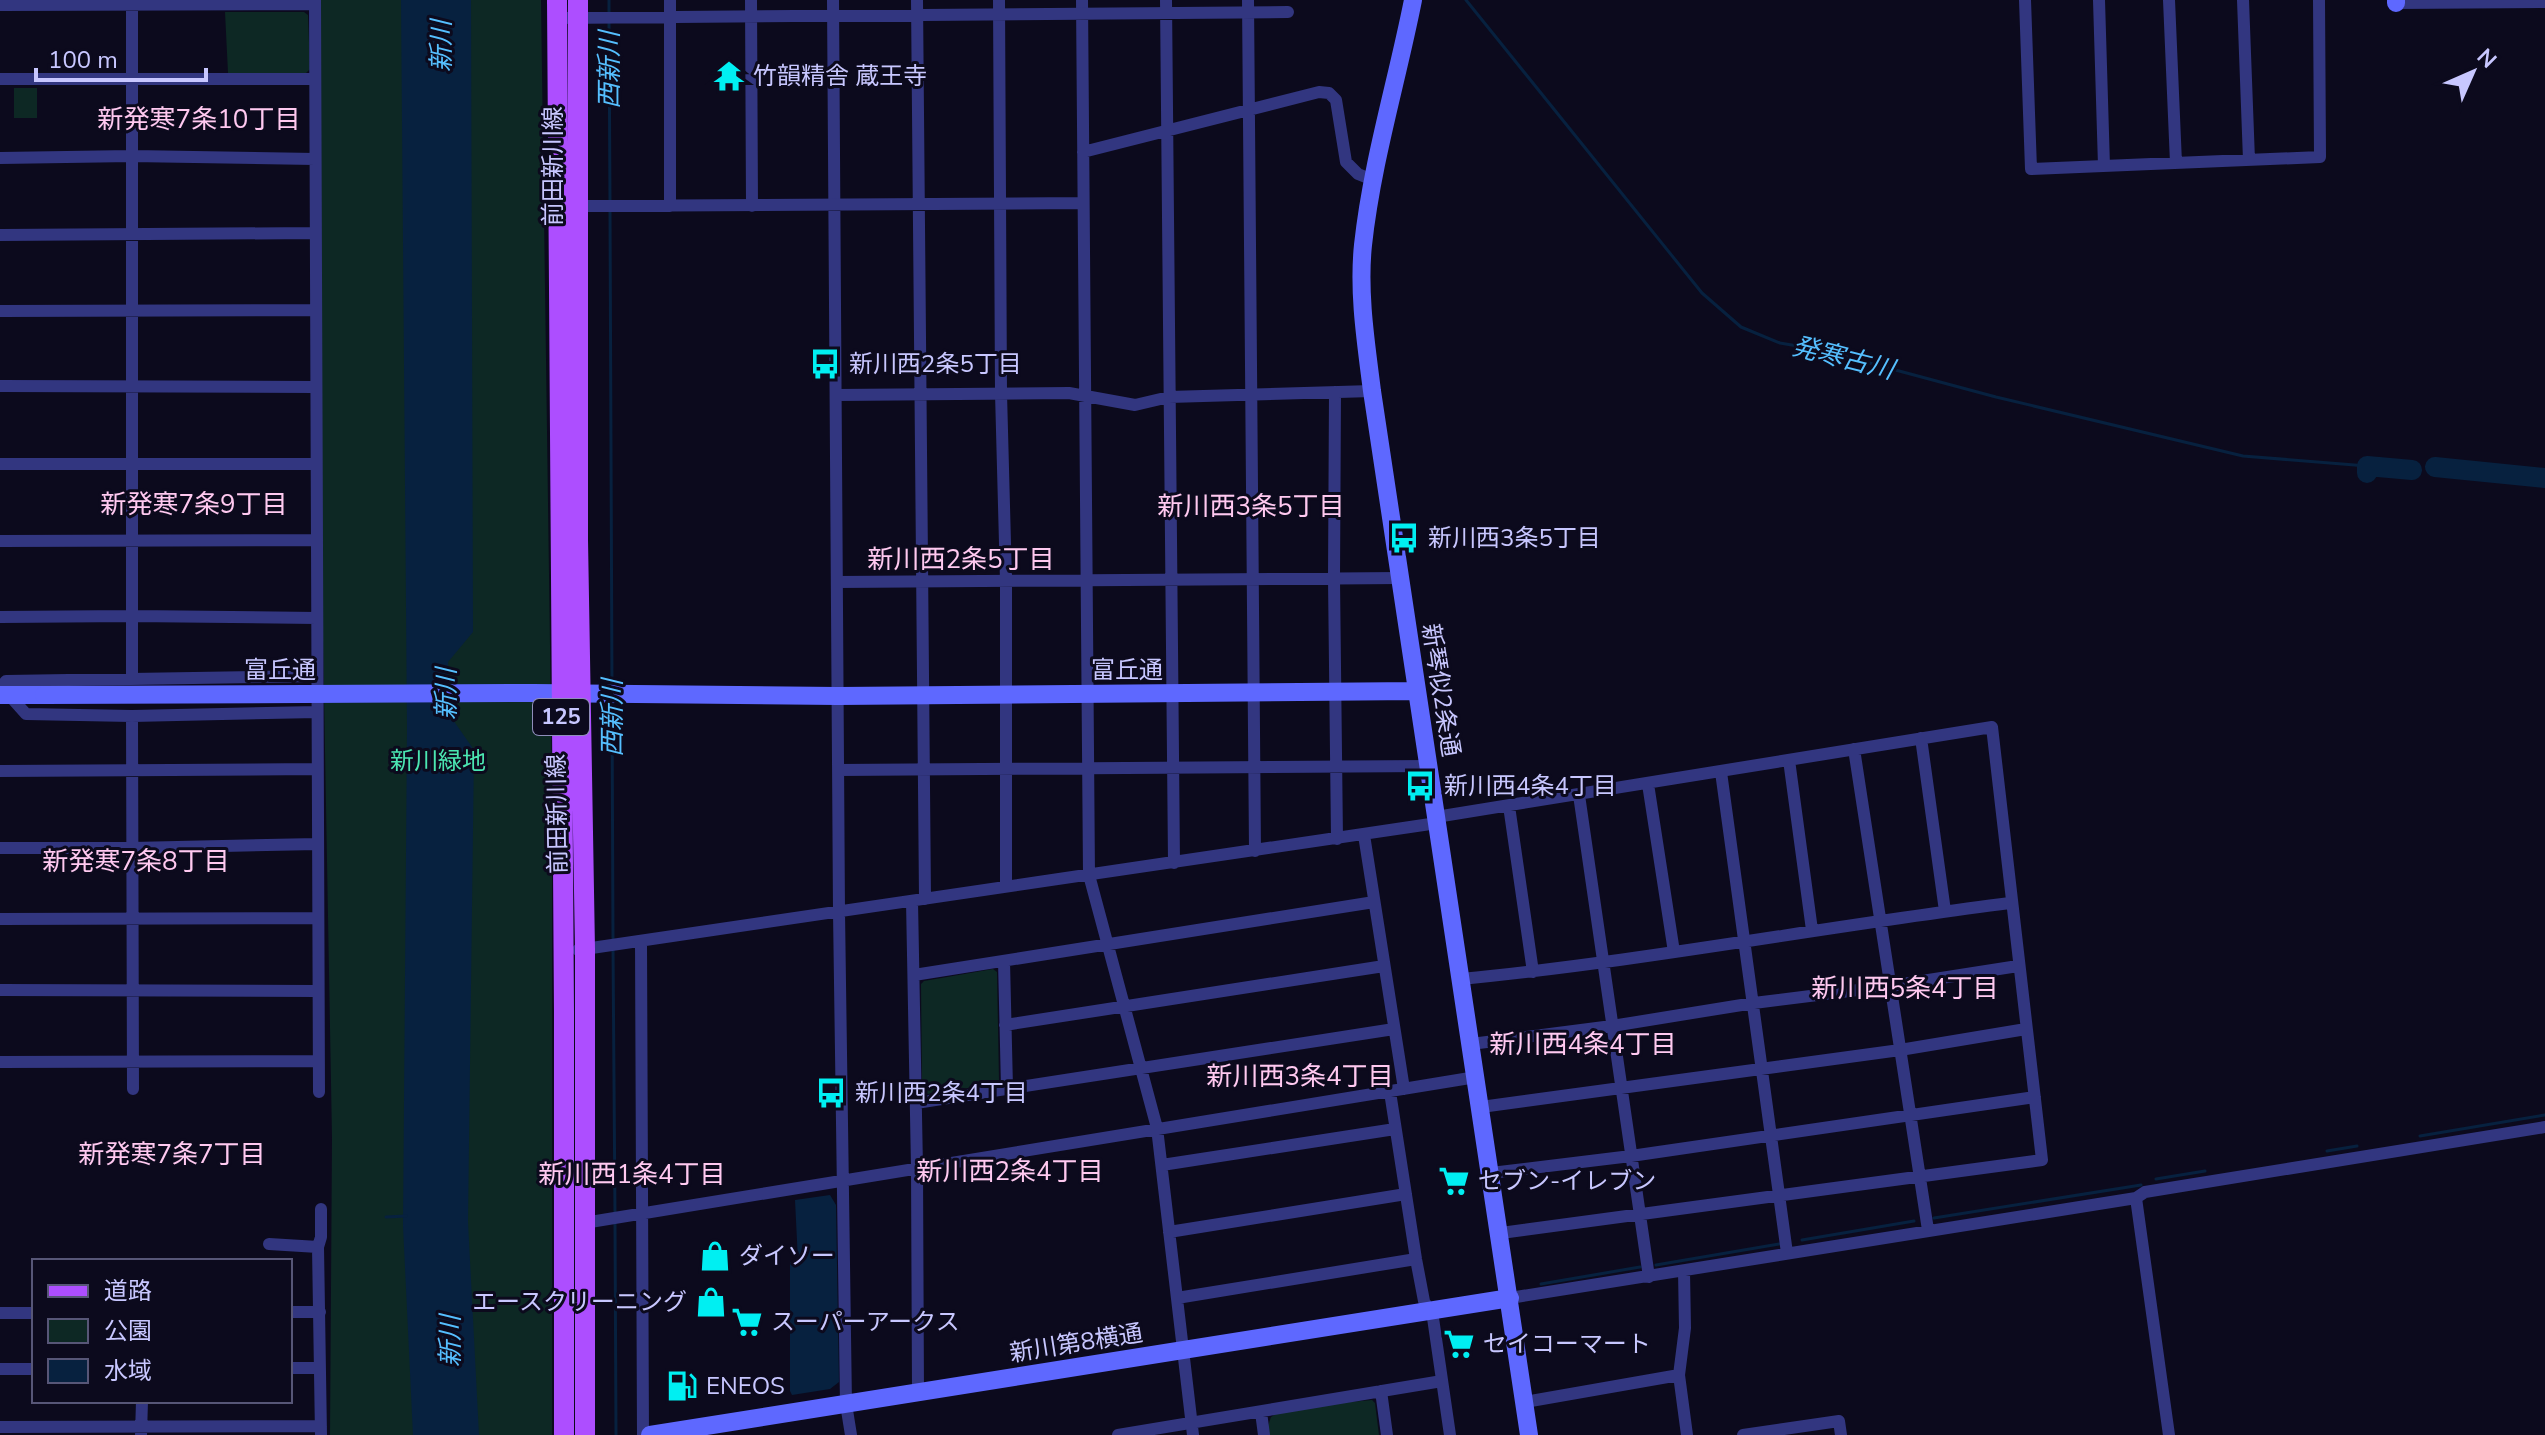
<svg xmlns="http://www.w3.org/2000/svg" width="2545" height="1435" font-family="'Nunito Sans','Noto Sans JP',sans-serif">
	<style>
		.green { fill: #0d2824 }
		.water { fill: #07213f }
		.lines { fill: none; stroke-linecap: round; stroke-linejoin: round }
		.stream { stroke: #07213f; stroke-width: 3 }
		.river { stroke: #07213f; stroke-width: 20 }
		.street { stroke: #323680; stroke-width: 12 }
		.secondary { stroke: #5e68ff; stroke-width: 18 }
		.primary { stroke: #ad4eff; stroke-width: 20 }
		.secondary-bridge { stroke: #5e68ff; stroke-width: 18 }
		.labels { text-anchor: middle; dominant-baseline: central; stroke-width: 6; stroke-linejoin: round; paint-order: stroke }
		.shield { fill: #0c0a1d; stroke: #908ebb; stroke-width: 2 }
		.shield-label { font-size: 22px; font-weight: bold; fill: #c8c7ff }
		.poi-label { font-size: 24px; fill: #c8c7ff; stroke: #0c0a1d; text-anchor: start }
		.street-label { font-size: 24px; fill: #c8c7ff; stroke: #0c0a1d }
		.park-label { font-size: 24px; fill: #4be6b2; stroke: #0c0a1d }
		.water-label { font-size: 26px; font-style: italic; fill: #55bfff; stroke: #0c0a1d }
		.neighbourhood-label { font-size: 26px; fill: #ffc9f0; stroke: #0c0a1d }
	</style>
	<rect width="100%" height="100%" fill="#0c0a1d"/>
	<path class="green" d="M320,0H541L552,789V1435H330L332,1138L321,529Z
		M225,12H304L308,15L310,69L306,73H228Z
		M14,88H37V118H14Z
		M993,969L997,972L999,1080L995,1084L927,1094L922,1091L921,984L924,981Z
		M1372,1400L1375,1403L1379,1435H1265L1271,1417L1285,1408Z"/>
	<path class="water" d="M401,0H471L473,632L448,662L451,717L474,750L468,1222L479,1435H413L403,1226L407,728Z
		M830,1195L836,1205L839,1382L830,1389L792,1395L790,1391V1262L798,1261L795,1200Z"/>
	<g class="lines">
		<path class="stream" d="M609,0V15
			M1466,0L1702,293L1741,327L1780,343L1821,350L1996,397L2243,456L2367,466
			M609,23L610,203
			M610,211L612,687
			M612,699L613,939
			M613,947L615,1215
			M2420,1136L2545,1115
			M2327,1151L2357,1146
			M2156,1179L2205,1171
			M386,1217L406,1216
			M1934,1218L2141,1185
			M615,1223L616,1435
			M1802,1240L1914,1221
			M1656,1265L1779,1244
			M1541,1284L1640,1267"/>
		<path class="river" d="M2435,467L2545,478
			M2367,473V466L2412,470"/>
		<path class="street" d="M132,0V677
			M315,0L319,1092
			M670,0V206
			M751,0L752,206
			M833,0L839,912L846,1404L851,1435
			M917,0L925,899
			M999,0L1001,393L1006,581V886
			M1082,0L1089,875L1157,1128L1193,1435
			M1166,0L1174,863
			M1248,0L1255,851
			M2025,0L2031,169L2320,157L2319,0
			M2099,0L2104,166
			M2169,0L2176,163
			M2243,0L2249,160
			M2396,3L2545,2
			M0,5L315,4
			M557,18L1288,12
			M0,79H315
			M1083,152L1319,92L1329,93L1336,100L1346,162L1358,174L1373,180
			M0,158L132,156L315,159
			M575,206L1083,203
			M0,235L315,233
			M0,311L316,310
			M0,386L316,387
			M1335,392L1334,579L1337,839
			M836,395L1069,393L1135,405L1169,397L1372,391
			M0,464H316
			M0,541L317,540
			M837,582L1400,578
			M0,617L132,616L317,618
			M0,688L6,681L316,676
			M9,695L26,714L132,716L317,712
			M132,716L133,1089
			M1921,738L1945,911
			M1854,749L1928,1230
			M1789,760L1812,930
			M838,770L1429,766
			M0,771L317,769
			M1721,772L1787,1253
			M1648,784L1674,952
			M1579,795L1649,1277
			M1509,806L1533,972
			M1436,817L1992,727L2042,1160L1501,1233
			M1364,835L1404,1089
			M0,848H132L317,844
			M912,901L917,1168L918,1392
			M0,919L318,918
			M641,941L643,1435
			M578,950L1437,823
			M1004,961L1007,1088
			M914,975L1374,902
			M1461,979C1645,961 1827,926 2010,903
			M0,990L318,991
			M1005,1025L1384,966
			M1471,1044L1612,1026L1754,1003L1890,986L2018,966
			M0,1062L318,1061
			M1390,1092L1416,1259L1424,1301L1433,1318L1450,1435
			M916,1103L1394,1029
			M1481,1107L1900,1050L2026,1029
			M1162,1165L1395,1129
			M1491,1173L1631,1156L2035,1097
			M2136,1198L2169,1435
			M584,1223L1476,1077
			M1169,1232L1406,1194
			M269,1244L318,1247L321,1435
			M318,1247L321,1237V1209
			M1684,1271L1685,1328L1679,1375L1687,1435
			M1177,1298L1416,1259
			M1510,1298L2136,1198L2145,1192L2545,1127
			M290,1312H320
			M0,1313H34
			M290,1368H320
			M0,1369H34
			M1381,1391L1387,1435
			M1525,1402L1679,1375
			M1261,1412L1264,1435
			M0,1427L321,1426
			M141,1435L142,1401
			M1118,1435L1442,1381
			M1743,1435L1839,1421L1841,1435"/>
		<path class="secondary" d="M1413,0C1397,81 1372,162 1363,245C1358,293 1366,343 1372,391L1529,1435
			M2396,0V3
			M533,693L838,696L1417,691
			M0,695H44
			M650,1435L1510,1298"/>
		<path class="primary" d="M557,0L564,1011V1435
			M578,0V540L585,949V1435"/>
		<path class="secondary-bridge" d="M44,695L533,693"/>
	</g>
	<defs>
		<g id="temple-bare" transform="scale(2.4)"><path d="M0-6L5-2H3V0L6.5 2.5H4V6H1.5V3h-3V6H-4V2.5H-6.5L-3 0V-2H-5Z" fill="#00eff2" stroke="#0c0a1d" stroke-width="2.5" paint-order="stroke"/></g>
		<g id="bus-bare" transform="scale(2.4)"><path d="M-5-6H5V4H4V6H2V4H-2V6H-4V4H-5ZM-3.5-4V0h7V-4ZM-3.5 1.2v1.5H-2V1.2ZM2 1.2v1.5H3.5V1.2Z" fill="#00eff2" stroke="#0c0a1d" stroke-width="2.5" paint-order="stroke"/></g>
		<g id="supermarket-bare" transform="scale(2.4)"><path d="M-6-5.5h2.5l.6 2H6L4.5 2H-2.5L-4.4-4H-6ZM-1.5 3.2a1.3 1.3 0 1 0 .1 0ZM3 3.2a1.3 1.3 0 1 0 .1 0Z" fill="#00eff2" stroke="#0c0a1d" stroke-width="2.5" paint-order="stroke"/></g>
		<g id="shop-bare" transform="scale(2.4)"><path d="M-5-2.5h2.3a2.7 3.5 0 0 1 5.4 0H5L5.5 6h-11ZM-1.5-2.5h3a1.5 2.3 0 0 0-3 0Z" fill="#00eff2" stroke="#0c0a1d" stroke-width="2.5" paint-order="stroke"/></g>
		<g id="fuel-bare" transform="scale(2.4)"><path d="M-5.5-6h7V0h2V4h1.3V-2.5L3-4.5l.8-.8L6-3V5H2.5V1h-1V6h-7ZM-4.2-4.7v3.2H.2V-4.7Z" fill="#00eff2" stroke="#0c0a1d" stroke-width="2.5" paint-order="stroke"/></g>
	</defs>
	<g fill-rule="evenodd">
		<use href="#temple-bare" x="729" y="76"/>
		<use href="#bus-bare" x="825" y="364"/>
		<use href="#bus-bare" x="1404" y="538"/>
		<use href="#bus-bare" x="1420" y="786"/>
		<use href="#bus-bare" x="831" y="1093"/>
		<use href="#supermarket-bare" x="1454" y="1181"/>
		<use href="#shop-bare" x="715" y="1256"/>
		<use href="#shop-bare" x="711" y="1302"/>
		<use href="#supermarket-bare" x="747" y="1322"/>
		<use href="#supermarket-bare" x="1459" y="1344"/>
		<use href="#fuel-bare" x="682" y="1386"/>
	</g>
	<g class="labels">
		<rect class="shield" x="533" y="699" width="56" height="36" rx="6"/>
		<g class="shield-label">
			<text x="561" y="717">125</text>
		</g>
		<g class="poi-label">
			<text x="753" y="76">竹韻精舎 蔵王寺</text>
			<text x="849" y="364">新川西2条5丁目</text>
			<text x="1428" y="538">新川西3条5丁目</text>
			<text x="1444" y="786">新川西4条4丁目</text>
			<text x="855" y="1093">新川西2条4丁目</text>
			<text x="1478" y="1181">セブン-イレブン</text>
			<text x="739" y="1256">ダイソー</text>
			<text x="687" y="1302" text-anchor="end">エースクリーニング</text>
			<text x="771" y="1322">スーパーアークス</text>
			<text x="1483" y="1344">セイコーマート</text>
			<text x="706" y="1386">ENEOS</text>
		</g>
		<g class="street-label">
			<text transform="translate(553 166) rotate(-90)">前田新川線</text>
			<text x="280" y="670">富丘通</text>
			<text x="1127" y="670">富丘通</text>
			<text transform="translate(1441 690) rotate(81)">新琴似2条通</text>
			<text transform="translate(557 814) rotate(-91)">前田新川線</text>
			<text transform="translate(1076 1343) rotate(-9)">新川第8横通</text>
		</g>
		<g class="park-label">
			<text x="438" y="761">新川緑地</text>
		</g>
		<g class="water-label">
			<text transform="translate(441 46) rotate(-90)">新川</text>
			<text transform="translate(609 70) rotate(-90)">西新川</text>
			<text transform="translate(1843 358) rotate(14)">発寒古川</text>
			<text transform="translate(446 694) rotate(-90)">新川</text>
			<text transform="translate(612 718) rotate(-90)">西新川</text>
			<text transform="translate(450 1341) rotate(-90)">新川</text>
		</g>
		<g class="neighbourhood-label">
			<text x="199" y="119">新発寒7条10丁目</text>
			<text x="194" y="504">新発寒7条9丁目</text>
			<text x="1251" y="506">新川西3条5丁目</text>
			<text x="961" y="559">新川西2条5丁目</text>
			<text x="136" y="861">新発寒7条8丁目</text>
			<text x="1905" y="988">新川西5条4丁目</text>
			<text x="1583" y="1044">新川西4条4丁目</text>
			<text x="1300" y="1076">新川西3条4丁目</text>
			<text x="172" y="1154">新発寒7条7丁目</text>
			<text x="1010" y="1171">新川西2条4丁目</text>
			<text x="632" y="1174">新川西1条4丁目</text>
		</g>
	</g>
	<rect x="32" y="1259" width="260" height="144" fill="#0c0a1d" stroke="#575677" stroke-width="2"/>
	<rect x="48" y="1285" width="40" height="12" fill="#ad4eff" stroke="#575677" stroke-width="2"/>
	<text x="104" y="1299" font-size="24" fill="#c8c7ff">道路</text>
	<rect x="48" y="1319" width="40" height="24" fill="#0d2824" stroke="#575677" stroke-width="2"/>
	<text x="104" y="1339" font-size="24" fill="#c8c7ff">公園</text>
	<rect x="48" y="1359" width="40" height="24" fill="#07213f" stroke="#575677" stroke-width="2"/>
	<text x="104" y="1379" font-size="24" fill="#c8c7ff">水域</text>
	<g transform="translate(2473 72) rotate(45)" stroke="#0c0a1d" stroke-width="6" paint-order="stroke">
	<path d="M0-6L14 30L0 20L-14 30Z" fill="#c8c7ff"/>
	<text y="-12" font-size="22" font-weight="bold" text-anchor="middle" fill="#c8c7ff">N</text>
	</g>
	<path d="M36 68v12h170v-12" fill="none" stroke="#c8c7ff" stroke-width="4"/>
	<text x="48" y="68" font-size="24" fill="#c8c7ff" stroke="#0c0a1d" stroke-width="6" paint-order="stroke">100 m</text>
</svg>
